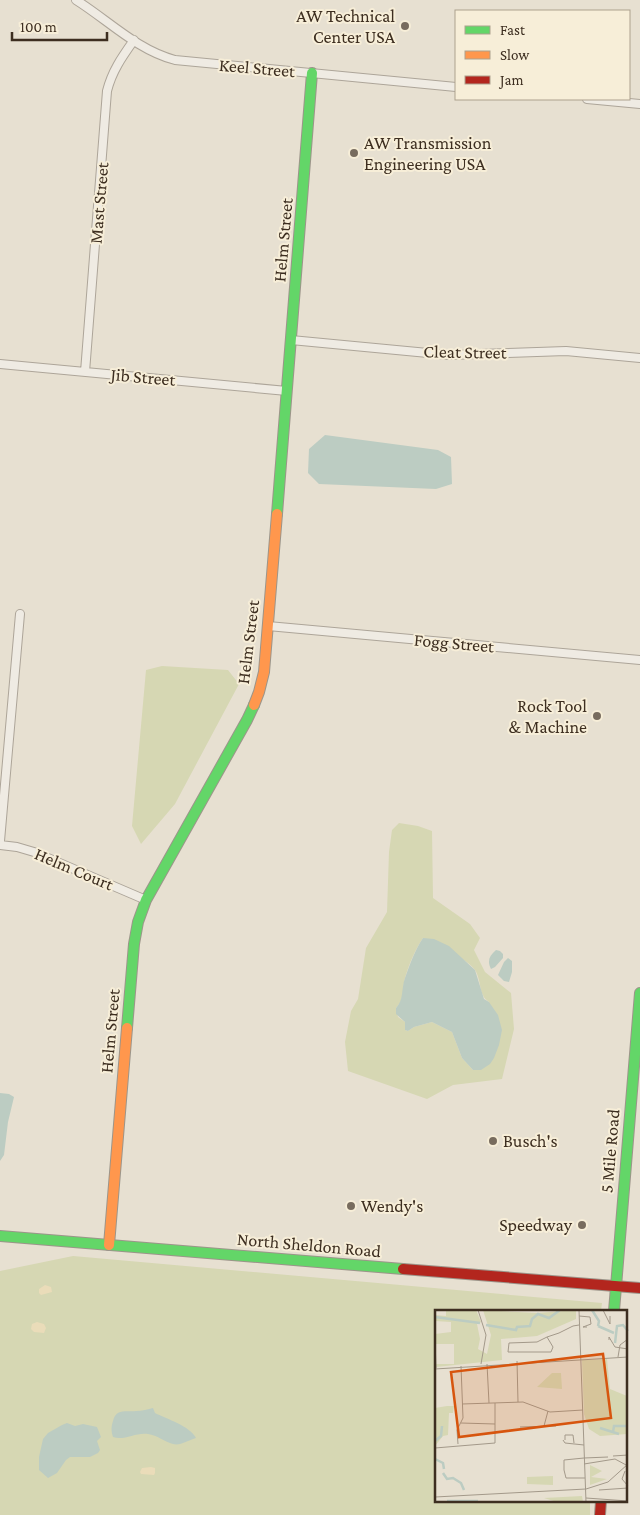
<svg xmlns="http://www.w3.org/2000/svg" width="640" height="1515" font-family="'Crimson Pro',serif">
	<style>
		.green { fill: #d6d7b3; fill-rule: evenodd }
		.sand { fill: #eadcb9 }
		.water { fill: #bcccc2 }
		.lines { fill: none; stroke-linecap: round; stroke-linejoin: round }
		.street-casing { stroke: #ada599; stroke-width: 10 }
		.fast-casing { stroke: #9c958a; stroke-width: 12 }
		.slow-casing { stroke: #9c958a; stroke-width: 12 }
		.jam-casing { stroke: #9c958a; stroke-width: 12 }
		.street { stroke: #efebe3; stroke-width: 8 }
		.fast { stroke: #63d668; stroke-width: 10 }
		.slow { stroke: #ff974d; stroke-width: 10 }
		.jam { stroke: #b3261e; stroke-width: 10 }
		.poi-dot { fill: #786c5e; stroke: #f7eed8; stroke-width: 2 }
		.labels { text-anchor: middle; dominant-baseline: central; stroke-width: 4; stroke-linejoin: round; paint-order: stroke }
		.poi-label { font-size: 18px; fill: #3d2e20; stroke: #f7eed8; text-anchor: end }
		.street-label { font-size: 18px; fill: #3d2e20; stroke: #f7eed8 }
		.inset-river { fill: none; stroke: #bcccc2; stroke-width: 2.5 }
		.inset-road { fill: none; stroke: #a3998a; stroke-width: 1 }
		.view { fill: #d7550e; fill-opacity: 0.15; stroke: #d7550e; stroke-width: 2.5 }
		.inset-edge { fill: none; stroke: #3d2e20; stroke-width: 2.5 }
	</style>
	<rect width="100%" height="100%" fill="#e7e0d1"/>
	<path class="green" d="M162,666L228,670L239,684L175,804L141,844L132,826L146,670Z
		M399,823L418,826L432,831L433,898L470,924L480,938L474,950L485,972L511,993L514,1029L502,1079L453,1085L427,1099L348,1071L345,1042L351,1011L358,999L366,948L387,912L389,852L392,830ZM423,938C435,945 468,959 475,970C482,981 478,995 489,1002L473,1070L462,1058L452,1032L432,1022L414,1027L408,1031L405,1030V1022L398,1017L396,1008C405,999 402,990 405,978C409,964 415,950 423,938Z
		M73,1256L602,1303L601,1311H436V1501H590V1515H0V1271Z"/>
	<path class="sand" d="M45,1285L51,1287L52,1292L41,1295L39,1293V1289Z
		M37,1322L44,1324L46,1328L44,1333L34,1332L31,1329L32,1324Z
		M151,1467L155,1468V1473L154,1475L141,1474L140,1472L142,1468Z"/>
	<path class="water" d="M325,435L438,450L451,457L452,484L436,489L319,484L308,473L309,449Z
		M423,938L434,939L449,946L475,970L484,999L489,1002L498,1015L502,1030L499,1045L494,1058L490,1064L481,1070H473L462,1058L452,1032L432,1022L414,1027L408,1031L405,1030V1022L396,1014V1008C404,1000 401,989 405,978C410,964 415,950 423,938Z
		M496,950L500,951L503,954V958L495,967L491,969C487,961 489,956 496,950Z
		M508,958L512,961V972L509,982L504,981L498,975L504,962Z
		M0,1093L9,1094L14,1097L8,1122L4,1155L0,1161Z
		M153,1408L155,1413C167,1419 190,1426 196,1438C189,1440 180,1446 173,1444C165,1442 157,1435 148,1434C136,1432 124,1441 113,1437C111,1432 111,1427 113,1421C116,1408 126,1412 136,1411C142,1411 148,1409 153,1408Z
		M67,1423L75,1426L83,1424L97,1427L101,1437L97,1441L100,1450L98,1453L90,1457H70L66,1460L57,1473L48,1478L39,1470V1457L43,1439L48,1433L62,1425Z"/>
	<g class="lines">
		<g class="street-casing">
			<path id="street" d="M76,0C108,20 137,50 175,60L456,87
				M587,99L640,104
				M291,340L449,355L566,351L640,358
				M0,364L287,391
				M85,372L107,91C112,71 122,57 134,40
				M268,626L640,660
				M0,841L20,614
				M0,845L17,847L34,852L146,900"/>
		</g>
		<g class="fast-casing">
			<path id="fast" d="M277,514L312,73
				M127,1028L134,944L138,922L146,900L247,720L254,705
				M0,1236L403,1269
				M614,1311L640,993"/>
		</g>
		<g class="slow-casing">
			<path id="slow" d="M254,705L259,692L264,672L277,514
				M109,1245L127,1028"/>
		</g>
		<g class="jam-casing">
			<path id="jam" d="M403,1269L640,1288
				M600,1515L601,1501"/>
		</g>
		<use href="#street" class="street"/>
		<use href="#fast" class="fast"/>
		<use href="#slow" class="slow"/>
		<use href="#jam" class="jam"/>
	</g>
	<g class="poi-dot">
		<circle cx="405" cy="26" r="5"/>
		<circle cx="354" cy="153" r="5"/>
		<circle cx="597" cy="716" r="5"/>
		<circle cx="493" cy="1141" r="5"/>
		<circle cx="351" cy="1206" r="5"/>
		<circle cx="582" cy="1225" r="5"/>
	</g>
	<g class="labels">
		<g class="poi-label">
			<text x="395" y="16">AW Technical<tspan x="395" dy="21">Center USA</tspan></text>
			<text x="364" y="143" text-anchor="start">AW Transmission<tspan x="364" dy="21">Engineering USA</tspan></text>
			<text x="587" y="706">Rock Tool<tspan x="587" dy="21">&amp; Machine</tspan></text>
			<text x="503" y="1141" text-anchor="start">Busch's</text>
			<text x="361" y="1206" text-anchor="start">Wendy's</text>
			<text x="572" y="1225">Speedway</text>
		</g>
		<g class="street-label">
			<text transform="translate(257 68) rotate(5)">Keel Street</text>
			<text transform="translate(99 203) rotate(-85)">Mast Street</text>
			<text transform="translate(283 240) rotate(-85)">Helm Street</text>
			<text transform="translate(465 352) rotate(1)">Cleat Street</text>
			<text transform="translate(143 377) rotate(5)">Jib Street</text>
			<text transform="translate(248 642) rotate(-83)">Helm Street</text>
			<text transform="translate(454 643) rotate(5)">Fogg Street</text>
			<text transform="translate(74 869) rotate(23)">Helm Court</text>
			<text transform="translate(110 1031) rotate(-85)">Helm Street</text>
			<text transform="translate(610 1151) rotate(-85)">5 Mile Road</text>
			<text transform="translate(309 1245) rotate(5)">North Sheldon Road</text>
		</g>
	</g>
	<g transform="translate(435 1310)">
		<rect width="192" height="192" fill="#e7e0d1"/>
		<path d="M11,0H41L46,12L42,14L45,29L43,39L52,44L56,25L48,0L102,3L141,0V9L102,26L66,29L67,50L1,57V54H19V34H0V24L16,22V12L0,11V5L11,6ZM172,49L175,79L192,86V124L165,126L154,119L149,104L147,50ZM117,63H126L127,79L102,77ZM12,96H19L18,103H14L13,125L8,126L0,136V98ZM155,155L167,161L156,167L172,169L155,175ZM118,166V175L92,174V167ZM147,186L148,192H122L109,188Z" fill="#d6d7b3"/>
		<path class="inset-river" d="M157,0L164,11L163,16M0,7L45,13M51,15L81,20L82,17L95,16L97,9L103,4L114,8L125,0M163,16L179,23M180,33L182,16L188,15L193,21M165,118L184,124M178,122L179,116H191M0,131L6,126L7,116M0,149L8,153L9,159M8,163L12,169L18,168L26,173L29,180M12,191H43"/>
		<path class="inset-road" d="M43,0L51,25L46,54M144,0L151,192M168,0L175,14V6M144,6L155,7L156,14L148,17H152M112,27L118,37L116,42H73L74,33L102,32L112,27L124,23L138,16L144,15M0,30L1,58M174,30V27L180,37L193,39M183,47L185,35L193,29M82,51L83,92M52,54L54,93M0,59L193,47M27,94L88,92L115,102L148,100M26,113L60,114M109,116L113,101M85,117L121,116M128,130L130,133L149,135M130,130V125H138L139,133M23,134L22,120L28,108L26,56M0,138L60,133V93M178,146L193,145M149,148L129,150V160L131,168H150M149,148L173,147M149,154L180,149L193,156M190,161L187,169L193,176M164,180L193,178M0,187L151,179L173,172L193,154M151,188L193,191"/>
		<path class="view" d="M168,44L176,108L24,127L16,62Z"/>
		<rect width="192" height="192" class="inset-edge"/>
	</g>
	<rect x="455" y="10" width="175" height="90" fill="#f7eed8" stroke="#ada18e"/>
	<rect x="465" y="26" width="25" height="8" fill="#63d668" stroke="#ada18e"/>
	<text x="500" y="35" font-size="15" fill="#3d2e20">Fast</text>
	<rect x="465" y="51" width="25" height="8" fill="#ff974d" stroke="#ada18e"/>
	<text x="500" y="60" font-size="15" fill="#3d2e20">Slow</text>
	<rect x="465" y="76" width="25" height="8" fill="#b3261e" stroke="#ada18e"/>
	<text x="500" y="85" font-size="15" fill="#3d2e20">Jam</text>
	<path d="M12 32v8h95v-8" fill="none" stroke="#3d2e20" stroke-width="2.5"/>
	<text x="20" y="32" font-size="15" fill="#3d2e20" stroke="#f7eed8" stroke-width="4" paint-order="stroke">100 m</text>
</svg>
